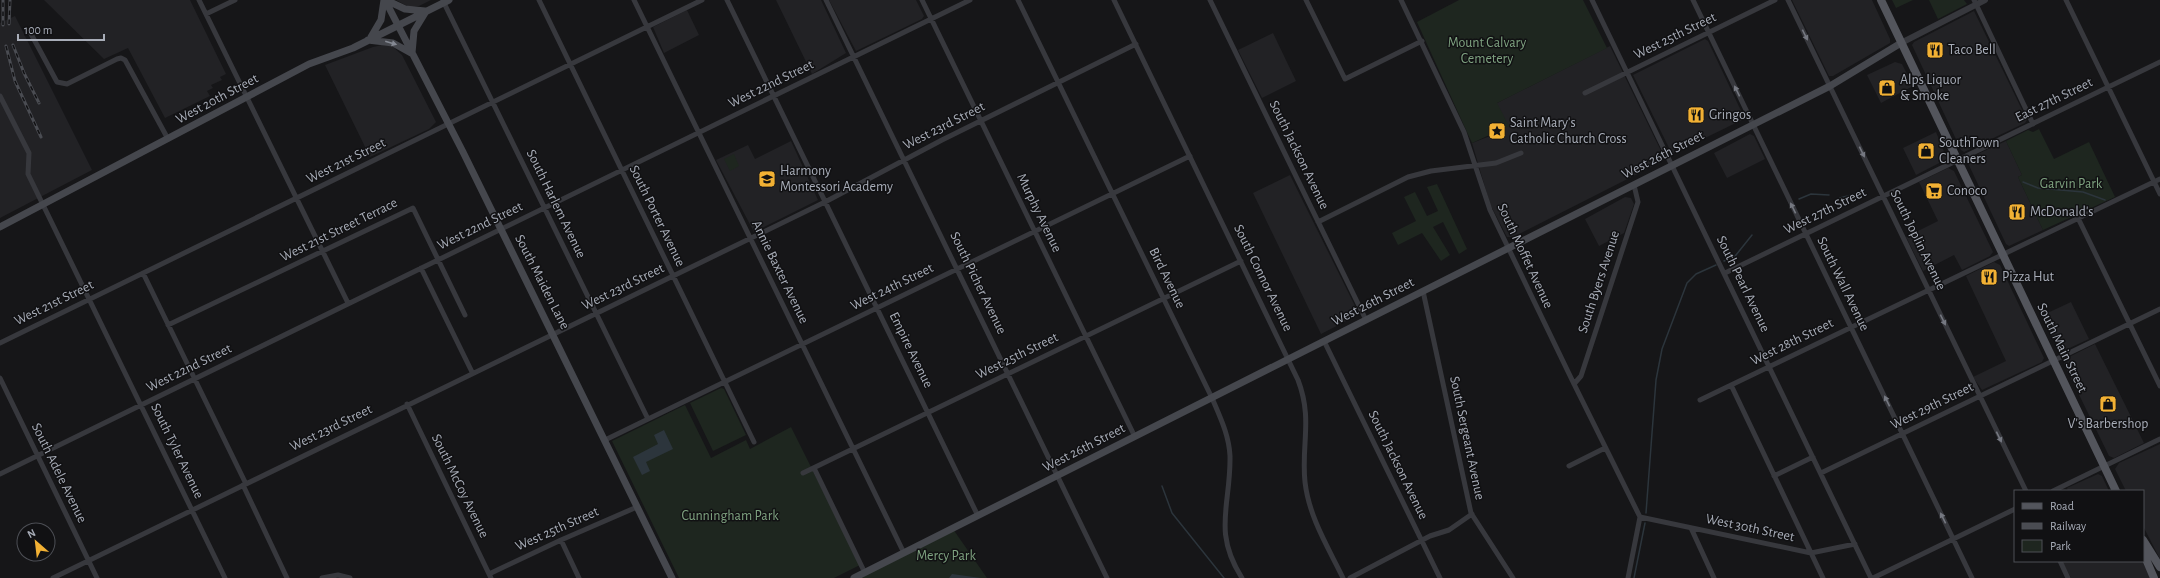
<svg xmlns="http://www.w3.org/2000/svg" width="2160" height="578" font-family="'Alegreya Sans',sans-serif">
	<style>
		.built { fill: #222225 }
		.green { fill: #1e261f }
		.water { fill: #2c353c }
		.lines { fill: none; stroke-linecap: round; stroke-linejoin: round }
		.stream { stroke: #2c353c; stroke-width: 1.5 }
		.minor { stroke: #37383d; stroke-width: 5 }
		.tertiary { stroke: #37383d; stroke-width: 6 }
		.secondary { stroke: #45474d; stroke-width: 7 }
		.primary { stroke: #53555c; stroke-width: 8 }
		.rail-casing { stroke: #4a4c52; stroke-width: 3 }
		.rail { stroke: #111113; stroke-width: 1.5; stroke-dasharray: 4.5; stroke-linecap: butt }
		.oneway { fill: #757881 }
		.oneway2 { fill: #858993 }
		.labels { text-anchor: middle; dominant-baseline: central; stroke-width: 3; stroke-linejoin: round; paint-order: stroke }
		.street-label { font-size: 14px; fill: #a8adb8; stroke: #111113 }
		.park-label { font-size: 14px; fill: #7fa381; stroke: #111113 }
		.poi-label { font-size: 14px; fill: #a8adb8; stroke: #111113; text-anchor: start }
	</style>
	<rect width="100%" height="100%" fill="#161618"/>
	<path class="built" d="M44,0H190L226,74L220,77L222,80L211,85L213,88L207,91L210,96L165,118L128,48L104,59Z
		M396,0H431L419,6L409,7Z
		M776,0H821L846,53L812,74Z
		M829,0H916L924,16L922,19L856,51Z
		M1792,0H1872L1890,39V43L1833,76H1829Z
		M687,10L699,35L664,53L653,27Z
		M1974,11L2027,120L2025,123L1964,152L1961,150L1912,45L1914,42Z
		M15,16L92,170L0,218V23Z
		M1273,33L1296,81L1262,98L1238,50Z
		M1705,39L1708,41L1744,117L1742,120L1672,154L1633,75Z
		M382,45L392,46L402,55L436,122L429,129L370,157L325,65L373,47Z
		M1610,46L1663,155V161L1513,237H1507L1490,204L1472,143L1493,135L1497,103Z
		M1895,62L1902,64L1913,86L1881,103L1867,75Z
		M1936,132L1947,159L1916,175L1903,148Z
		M1750,134L1754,136L1765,159L1727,178L1714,153Z
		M791,141L818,200L754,232L716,160L748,145L755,159Z
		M2006,141L2022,175L2018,177L2043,230L2009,246L2006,244L1967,161L1969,158Z
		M1948,168L1954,171L1993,252L1990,256L1962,270L1954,255L1923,271L1906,237L1938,221L1919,182Z
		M1290,175L1357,310L1354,317L1321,334L1253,193Z
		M1625,197L1631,198L1634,204L1624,233L1599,246L1585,219Z
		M1994,262L2000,265L2044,358L2042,362L1982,390L1973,377L2006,361L1966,276Z
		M2071,302L2089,339L2061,352L2041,316Z
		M2095,344L2144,443L2114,458L2109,456L2064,364L2065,359Z
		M2160,444V559L2143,526V491H2126L2115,469L2119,463Z
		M2098,474L2102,476L2109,491H2068L2067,488Z
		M2062,561H2143L2151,578H2071Z"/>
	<path class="green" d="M1459,0H1583L1607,48L1497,103L1509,126L1472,143L1417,22Z
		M1892,0H1913L1896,8Z
		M1929,0H1964L1967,4L1938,19Z
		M2039,129L2054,159L2089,142L2115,197L2043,230L2018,177L2022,175L2006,141L2028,130L2033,132Z
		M734,154L739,166L730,171L724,159Z
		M1437,184L1467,249L1459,254L1443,222L1433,227L1450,255L1441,261L1422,233L1398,245L1392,233L1416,221L1404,197L1415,192L1427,216L1438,211L1427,187Z
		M721,388L724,389L746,435L713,451L690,403Z
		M685,405L711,458L746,440L750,449L791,427L860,565L834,578H679L612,441Z
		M953,529L987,578H853Z"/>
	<path class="water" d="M664,430L673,449L646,462L650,471L642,475L633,457L658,444L654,435Z
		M952,574L981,578H949Z"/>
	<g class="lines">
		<path class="stream" d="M2023,182L2038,188L2083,192L2105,200
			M1840,198L1859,193L1865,194
			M1799,199L1811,194L1829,195
			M1724,261L1736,255L1752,235
			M1162,486L1172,513L1224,578
			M1646,513L1656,380L1662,349L1687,283L1696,274L1716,265
			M1634,578L1645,523"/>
		<path class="minor" d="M199,0L348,303
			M539,0L754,442
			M634,0L904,553
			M727,0L978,516
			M826,0L1107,578
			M922,0L1135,437
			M1018,0L1212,398C1220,417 1229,435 1230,456C1231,505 1212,531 1242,578
			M1114,0L1298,380C1313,419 1301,445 1305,482C1309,517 1328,547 1343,578
			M1210,0L1366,320
			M1306,0L1345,79L1422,41
			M1401,0L1464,132L1490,210L1574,384L1640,517
			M1592,0L1871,578
			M1693,0L1972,578
			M1788,0L2026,491
			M1974,0L2033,124
			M2066,0L2160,194
			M443,1L648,419
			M206,14L235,0
			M30,32L57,82L67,84L117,59L121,58L125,60L168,139
			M1585,93L1775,0
			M0,96L29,153L28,174L225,578
			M2078,218L2160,386
			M1318,222L1408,177L1431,171L1496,163L1521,153
			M421,268L472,372
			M143,273L246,484
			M1725,273L2160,62
			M1423,291L1471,513L1513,578
			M168,325L413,208L465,315
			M1324,341L1440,578
			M0,343L702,0
			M0,378L97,578
			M1574,384L1581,376L1638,202L1634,185
			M1731,385L1823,578
			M1700,400L2160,179
			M407,404L491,578
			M605,440L1190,156
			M1569,466L1605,448
			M814,468L865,573
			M803,473L1241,261
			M1821,473L2160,309
			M0,474L970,0
			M1774,476L1813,457
			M243,485L287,578
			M2053,491L2160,439
			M1640,517L1811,553L1855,544
			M1691,528L1714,578
			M561,540L579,578
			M2060,561L2068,578
			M489,574L561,540L637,507
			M53,578L825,202L942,140L1136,44
			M322,578L338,575L350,578
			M1350,578L1430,536L1449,530L1472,514
			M1628,578L1640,517
			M1873,578L2015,509"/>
		<path class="tertiary" d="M1901,43L1985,0"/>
		<path class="secondary" d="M385,0L463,152L672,578
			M386,0L405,9L425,11
			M371,37L381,20L384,0
			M368,40L393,43L411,53
			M412,53L414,31L425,13
			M0,227L309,64L353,48L449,0
			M854,578L1830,86L1901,43"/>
		<path class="primary" d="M1881,0L2116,491
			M2143,540L2160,567
			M2143,552L2154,578"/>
		<g class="rail-casing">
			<path id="rail" d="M9,24L10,0
				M3,25V0
				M13,45L24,73L39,103
				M6,46L15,81L41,137"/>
		</g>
		<use href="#rail" class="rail"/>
	</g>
	<defs><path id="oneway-solid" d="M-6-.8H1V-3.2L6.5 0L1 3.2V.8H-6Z"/></defs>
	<g class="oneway">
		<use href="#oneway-solid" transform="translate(1805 35) rotate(64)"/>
		<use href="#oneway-solid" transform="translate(1737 91) rotate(-116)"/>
		<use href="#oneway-solid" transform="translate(1862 152) rotate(64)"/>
		<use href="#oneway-solid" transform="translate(1793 208) rotate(-116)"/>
		<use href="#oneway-solid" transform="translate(1943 320) rotate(64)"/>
		<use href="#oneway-solid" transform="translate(1887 401) rotate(-116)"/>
		<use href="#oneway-solid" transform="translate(1999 437) rotate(64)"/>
		<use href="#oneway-solid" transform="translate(1943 518) rotate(-116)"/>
	</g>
	<use class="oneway2" href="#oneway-solid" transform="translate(391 43) rotate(16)"/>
	<defs>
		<g id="restaurant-square" transform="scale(0.9)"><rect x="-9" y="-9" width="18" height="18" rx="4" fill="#f2b134" stroke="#111113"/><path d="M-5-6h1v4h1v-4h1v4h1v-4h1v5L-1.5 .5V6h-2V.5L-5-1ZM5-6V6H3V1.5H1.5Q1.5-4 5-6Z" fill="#111"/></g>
		<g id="shop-square" transform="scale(0.9)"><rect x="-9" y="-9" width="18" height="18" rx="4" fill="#f2b134" stroke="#111113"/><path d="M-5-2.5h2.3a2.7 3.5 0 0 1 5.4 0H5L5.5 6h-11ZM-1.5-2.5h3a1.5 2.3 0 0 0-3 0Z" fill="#111"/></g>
		<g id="sight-square" transform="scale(0.9)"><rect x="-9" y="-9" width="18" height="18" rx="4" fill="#f2b134" stroke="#111113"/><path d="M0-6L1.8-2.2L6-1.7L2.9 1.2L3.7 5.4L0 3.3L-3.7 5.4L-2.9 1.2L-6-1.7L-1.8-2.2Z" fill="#111"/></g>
		<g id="school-square" transform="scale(0.9)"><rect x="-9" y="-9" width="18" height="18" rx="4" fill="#f2b134" stroke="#111113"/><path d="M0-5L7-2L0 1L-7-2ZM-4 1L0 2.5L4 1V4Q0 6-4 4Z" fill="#111"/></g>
		<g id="supermarket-square" transform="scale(0.9)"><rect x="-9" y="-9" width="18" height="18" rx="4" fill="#f2b134" stroke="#111113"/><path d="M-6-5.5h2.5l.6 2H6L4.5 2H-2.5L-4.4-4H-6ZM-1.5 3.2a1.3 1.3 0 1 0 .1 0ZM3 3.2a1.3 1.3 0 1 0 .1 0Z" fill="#111"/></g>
	</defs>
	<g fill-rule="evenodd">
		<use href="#restaurant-square" x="1935" y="50"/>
		<use href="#shop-square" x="1887" y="88"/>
		<use href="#restaurant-square" x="1696" y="115"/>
		<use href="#sight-square" x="1497" y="131"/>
		<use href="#shop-square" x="1926" y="151"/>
		<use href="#school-square" x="767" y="179"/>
		<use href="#supermarket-square" x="1934" y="191"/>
		<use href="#restaurant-square" x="2017" y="212"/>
		<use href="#restaurant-square" x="1989" y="277"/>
		<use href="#shop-square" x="2108" y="404"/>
	</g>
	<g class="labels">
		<g class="street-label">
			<text transform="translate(1675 36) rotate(-26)">West 25th Street</text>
			<text transform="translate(771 84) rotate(-26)">West 22nd Street</text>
			<text transform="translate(217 99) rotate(-28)">West 20th Street</text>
			<text transform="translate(2054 100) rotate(-26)">East 27th Street</text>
			<text transform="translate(944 126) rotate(-27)">West 23rd Street</text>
			<text transform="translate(1299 155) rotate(64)">South Jackson Avenue</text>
			<text transform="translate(1663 155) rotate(-27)">West 26th Street</text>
			<text transform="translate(346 161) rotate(-26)">West 21st Street</text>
			<text transform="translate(556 204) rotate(64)">South Harlem Avenue</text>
			<text transform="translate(1825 211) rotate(-26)">West 27th Street</text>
			<text transform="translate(1039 213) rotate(64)">Murphy Avenue</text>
			<text transform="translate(657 216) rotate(64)">South Porter Avenue</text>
			<text transform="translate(480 226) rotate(-26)">West 22nd Street</text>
			<text transform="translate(339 230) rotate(-26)">West 21st Street Terrace</text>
			<text transform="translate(1918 240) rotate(64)">South Joplin Avenue</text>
			<text transform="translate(1525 256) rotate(65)">South Moffet Avenue</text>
			<text transform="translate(780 272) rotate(64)">Annie Baxter Avenue</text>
			<text transform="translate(1167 278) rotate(64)">Bird Avenue</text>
			<text transform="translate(1263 278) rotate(64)">South Connor Avenue</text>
			<text transform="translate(542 282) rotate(63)">South Maiden Lane</text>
			<text transform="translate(1599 282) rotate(-72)">South Byers Avenue</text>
			<text transform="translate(978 283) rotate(64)">South Picher Avenue</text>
			<text transform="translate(1743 284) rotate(64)">South Pearl Avenue</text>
			<text transform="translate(1843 284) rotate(64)">South Wall Avenue</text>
			<text transform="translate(623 287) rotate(-26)">West 23rd Street</text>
			<text transform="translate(892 287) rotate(-26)">West 24th Street</text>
			<text transform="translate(1373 302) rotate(-27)">West 26th Street</text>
			<text transform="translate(54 303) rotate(-26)">West 21st Street</text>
			<text transform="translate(1792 342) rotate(-26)">West 28th Street</text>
			<text transform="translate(2062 348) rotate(64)">South Main Street</text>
			<text transform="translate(911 350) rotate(64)">Empire Avenue</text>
			<text transform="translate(1017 356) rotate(-26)">West 25th Street</text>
			<text transform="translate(189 368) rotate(-26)">West 22nd Street</text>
			<text transform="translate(1932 406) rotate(-26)">West 29th Street</text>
			<text transform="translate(331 428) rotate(-26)">West 23rd Street</text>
			<text transform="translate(1467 438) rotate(78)">South Sergeant Avenue</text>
			<text transform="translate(1084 448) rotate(-27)">West 26th Street</text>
			<text transform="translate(177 451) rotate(64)">South Tyler Avenue</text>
			<text transform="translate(1398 465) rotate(64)">South Jackson Avenue</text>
			<text transform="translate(59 473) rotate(64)">South Adele Avenue</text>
			<text transform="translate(460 486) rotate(64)">South McCoy Avenue</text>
			<text transform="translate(1750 528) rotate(12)">West 30th Street</text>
			<text transform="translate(557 529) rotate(-24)">West 25th Street</text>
		</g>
		<g class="park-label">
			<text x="1487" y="43">Mount Calvary<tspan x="1487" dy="16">Cemetery</tspan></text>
			<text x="2071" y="184">Garvin Park</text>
			<text x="730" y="516">Cunningham Park</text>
			<text x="946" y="556">Mercy Park</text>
		</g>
		<g class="poi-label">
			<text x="1948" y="50">Taco Bell</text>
			<text x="1900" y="80">Alps Liquor<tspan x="1900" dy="16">&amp; Smoke</tspan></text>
			<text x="1709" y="115">Gringos</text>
			<text x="1510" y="123">Saint Mary's<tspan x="1510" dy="16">Catholic Church Cross</tspan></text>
			<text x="1939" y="143">SouthTown<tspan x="1939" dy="16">Cleaners</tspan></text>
			<text x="780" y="171">Harmony<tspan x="780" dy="16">Montessori Academy</tspan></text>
			<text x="1947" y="191">Conoco</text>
			<text x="2030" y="212">McDonald's</text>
			<text x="2002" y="277">Pizza Hut</text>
			<text x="2108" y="424" text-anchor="middle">V's Barbershop</text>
		</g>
	</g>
	<rect x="2014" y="490" width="130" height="72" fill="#111113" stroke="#4d4f55"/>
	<rect x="2022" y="503" width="20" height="6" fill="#53555c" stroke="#4d4f55"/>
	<text x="2050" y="510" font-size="12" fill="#a8adb8">Road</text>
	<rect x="2022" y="523" width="20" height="6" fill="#4a4c52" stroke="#4d4f55"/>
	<text x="2050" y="530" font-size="12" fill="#a8adb8">Railway</text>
	<rect x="2022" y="540" width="20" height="12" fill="#1e261f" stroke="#4d4f55"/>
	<text x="2050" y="550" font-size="12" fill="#a8adb8">Park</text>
	<g transform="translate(36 542) rotate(332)"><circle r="19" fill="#111113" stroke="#4d4f55"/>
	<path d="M0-3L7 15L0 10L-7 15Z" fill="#f2b134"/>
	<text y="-6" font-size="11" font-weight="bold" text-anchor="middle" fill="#a8adb8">N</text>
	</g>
	<path d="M18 34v6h86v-6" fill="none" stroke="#a8adb8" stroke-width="2"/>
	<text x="24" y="34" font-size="12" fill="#a8adb8" stroke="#111113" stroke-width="3" paint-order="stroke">100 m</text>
</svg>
